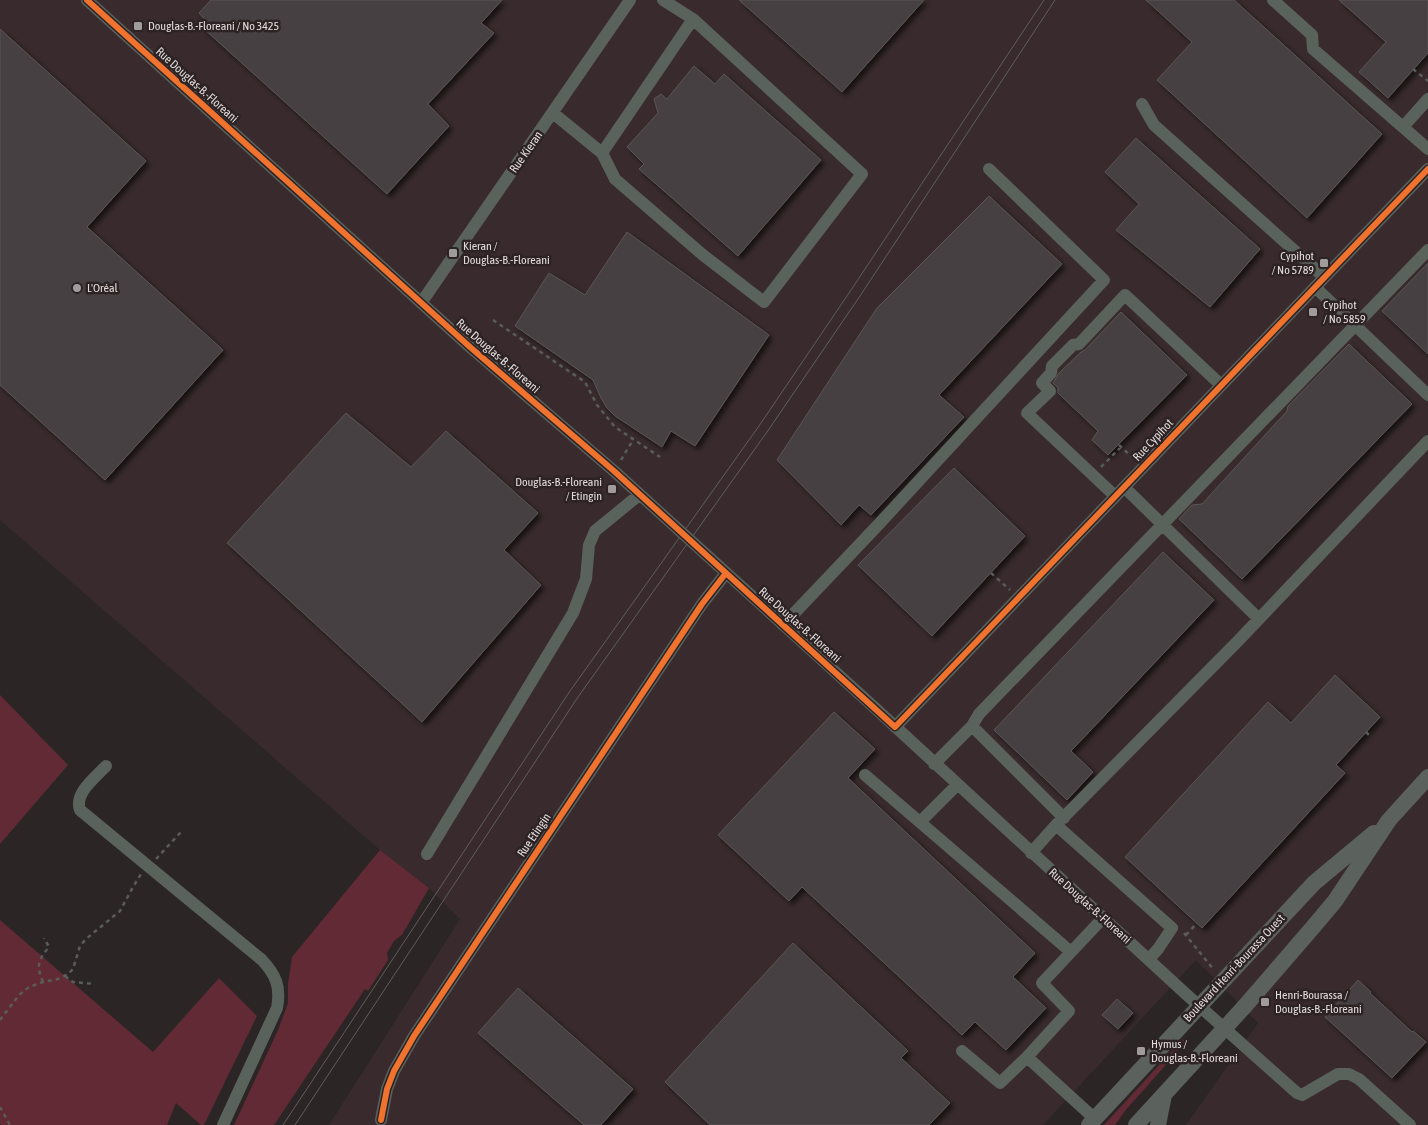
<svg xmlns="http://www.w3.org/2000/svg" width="1428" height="1125" font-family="'Asap Condensed',sans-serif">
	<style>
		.built { fill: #392b2d }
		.green { fill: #622a34 }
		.building { fill: #464142; stroke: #5b5556; filter: url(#shadow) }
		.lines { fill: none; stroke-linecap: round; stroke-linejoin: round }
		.path { stroke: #5a5c5a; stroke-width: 2.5; stroke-dasharray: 4 4; stroke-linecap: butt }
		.minor { stroke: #5a625c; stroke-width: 12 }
		.major { stroke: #5b625d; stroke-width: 16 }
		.tram { stroke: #5e5e5c; stroke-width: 1 }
		.cycleway-casing { stroke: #2d2324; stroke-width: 9 }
		.cycleway { stroke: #ef722f; stroke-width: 6 }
		.poi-dot { fill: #a29b9c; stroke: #2d2324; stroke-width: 2 }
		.labels { text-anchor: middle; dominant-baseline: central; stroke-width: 5; stroke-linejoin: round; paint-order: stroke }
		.poi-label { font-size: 12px; fill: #e2dbdb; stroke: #2d2324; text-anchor: start }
		.street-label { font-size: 12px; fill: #e2dbdb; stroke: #2d2324 }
	</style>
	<defs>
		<filter id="shadow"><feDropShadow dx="3.5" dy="3.5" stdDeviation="2.5" flood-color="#0009"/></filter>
	</defs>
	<rect width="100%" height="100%" fill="#2b2526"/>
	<path class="built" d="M0,0H1428V1125H1186L1258,1023L1196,960L1043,1125H329L460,919L429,888L380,850L0,520Z"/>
	<path class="green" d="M0,695L68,765L0,844Z
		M380,850L429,888L402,935L394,941L387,953L388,960L368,991L365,989L274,1125H234L278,1030L288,1003V984L292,957Z
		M0,920L153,1052L219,978L257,1016L204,1125H201L176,1103L167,1125H1L0,1124Z
		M1183,1039L1186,1042L1125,1111L1115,1125H1104Z"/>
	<path class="building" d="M211,0H502L481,23L494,33L428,104L449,126L387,194L204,29L207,22L199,13Z
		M739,0H924L842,92Z
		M1146,0H1234L1382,134L1307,218L1157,80L1192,42Z
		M1339,0H1428V53L1388,98L1359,72L1386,42Z
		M0,29L146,161L87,227L223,350L105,480L0,385Z
		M694,66L715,84L724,74L821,160L738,256L639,169L644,164L627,147L658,113L654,99L661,94L667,99Z
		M1136,138L1260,249L1210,307L1116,230L1139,204L1105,172Z
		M989,196L1062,264L939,395L964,417L871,515L859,505L841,525L777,460L877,308Z
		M627,232L769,335L695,446L671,431L662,447L615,416L607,408L601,398L593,380L515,326L549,273L585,295Z
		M1428,263V354L1382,311Z
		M1121,312L1187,375L1108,455L1092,440L1098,431L1058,393V388L1053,383L1059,373L1081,352L1085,350Z
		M1349,344L1412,404L1242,579L1179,519L1192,505L1202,504L1287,411L1288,406Z
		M346,413L411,467L446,431L538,513L504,550L541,585L422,722L227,543Z
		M954,468L1025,536L932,636L858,565Z
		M1163,552L1214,600L1071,751L1093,772L1067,800L994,730Z
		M1335,675L1380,717L1336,765L1345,773L1202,928L1125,857L1268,702L1291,723Z
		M834,712L875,749L848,778L1035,953L1013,977L1046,1008L1006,1050L975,1022L962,1035L802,887L789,901L718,835Z
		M793,943L908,1051L901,1058L950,1103L929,1125H710L665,1082Z
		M1358,980L1371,992L1370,993L1412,1032L1413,1031L1426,1042L1392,1078L1325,1017Z
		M518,988L633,1089L601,1125H584L478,1033Z
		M1117,999L1133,1013L1118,1029L1102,1015Z"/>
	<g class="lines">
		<path class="path" d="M1413,69L1428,81
			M493,320L585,382L597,405L615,427L660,457
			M1119,445L1134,459
			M621,460L633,440
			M1101,467L1121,447
			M991,573L1010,590
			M1366,732L1370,736
			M156,859L181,832
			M1184,933L1214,970
			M1186,935L1197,923
			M65,976L73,982L95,984
			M43,982C36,966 38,960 49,947L44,938
			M0,1020L19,995L29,987L43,982L58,979L68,974L73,969L80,946L86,939L120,911L133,887L141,874
			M0,1107L10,1125"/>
		<path class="minor" d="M87,0L470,347L614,471L875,708L1187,995L1297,1093L1302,1095L1338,1074H1349L1359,1079L1410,1125
			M1273,0L1312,35L1313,49L1428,149
			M1142,104L1154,125L1324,277
			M553,113L602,153L615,179L703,255L764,302L862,174L693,19L663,0
			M1403,127L1428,99
			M602,153L693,19
			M1315,287L1428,395
			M421,303L630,0
			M1124,487L1259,619
			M1115,496L1027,413L1050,391L1042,383L1051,373L1052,366L1073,345L1079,344L1125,295L1221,385
			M783,625L879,524L1104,280L989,169
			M972,726L979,714L1428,250
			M895,727L1428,169
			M934,764L972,726L1064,818
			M106,766C95,778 74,793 80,810L262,960C276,975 281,987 277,1008L223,1125
			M865,775L1071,952
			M920,822L957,785
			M1056,825L1238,641L1428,441
			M1031,853L1056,825L1172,928L1158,949L1149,959
			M427,854L573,613L586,579L589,545L595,531L639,495
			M962,1051L1000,1083L1027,1057L1095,1119
			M1027,1057L1069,1011L1042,983L1103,918
			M381,1120L387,1089L394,1071L414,1036L702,604L726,573"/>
		<path class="major" d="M1089,1125L1314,883L1374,833
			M1136,1125L1245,1006L1314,926L1335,901L1389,820L1428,777
			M1158,1125L1164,1095"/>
		<path class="tram" d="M283,1125L570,691L759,426L851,290L1044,0
			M295,1125L578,697L767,432L860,296L1055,0"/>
		<g class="cycleway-casing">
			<path id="cycleway" d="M87,0L470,347L614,471L895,727L1428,169
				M381,1120L387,1089L394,1071L414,1036L702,604L726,573"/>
		</g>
		<use href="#cycleway" class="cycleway"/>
	</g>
	<g class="poi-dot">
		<rect x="133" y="21" width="10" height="10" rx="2.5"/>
		<rect x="448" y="248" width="10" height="10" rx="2.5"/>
		<rect x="1319" y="258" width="10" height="10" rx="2.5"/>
		<circle cx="77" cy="288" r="5"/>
		<rect x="1308" y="307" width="10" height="10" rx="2.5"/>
		<rect x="607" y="484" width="10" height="10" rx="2.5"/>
		<rect x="1260" y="997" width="10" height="10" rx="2.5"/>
		<rect x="1136" y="1046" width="10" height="10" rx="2.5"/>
	</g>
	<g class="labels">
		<g class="poi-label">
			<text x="148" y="26">Douglas-B.-Floreani / No 3425</text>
			<text x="463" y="246">Kieran /<tspan x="463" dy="14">Douglas-B.-Floreani</tspan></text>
			<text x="1314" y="256" text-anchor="end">Cypihot<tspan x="1314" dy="14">/ No 5789</tspan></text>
			<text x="87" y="288">L'Oréal</text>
			<text x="1323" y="305">Cypihot<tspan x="1323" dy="14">/ No 5859</tspan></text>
			<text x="602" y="482" text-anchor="end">Douglas-B.-Floreani<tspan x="602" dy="14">/ Etingin</tspan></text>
			<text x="1275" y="995">Henri-Bourassa /<tspan x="1275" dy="14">Douglas-B.-Floreani</tspan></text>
			<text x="1151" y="1044">Hymus /<tspan x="1151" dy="14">Douglas-B.-Floreani</tspan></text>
		</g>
		<g class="street-label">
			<text transform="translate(197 85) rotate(42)">Rue Douglas-B.-Floreani</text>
			<text transform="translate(526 152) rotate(-55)">Rue Kieran</text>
			<text transform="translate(498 356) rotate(41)">Rue Douglas-B.-Floreani</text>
			<text transform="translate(1153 440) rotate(-47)">Rue Cypihot</text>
			<text transform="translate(800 625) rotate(42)">Rue Douglas-B.-Floreani</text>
			<text transform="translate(534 835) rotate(-56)">Rue Etingin</text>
			<text transform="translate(1090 906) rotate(42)">Rue Douglas-B.-Floreani</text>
			<text transform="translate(1234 968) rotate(-47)">Boulevard Henri-Bourassa Ouest</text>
		</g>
	</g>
</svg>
